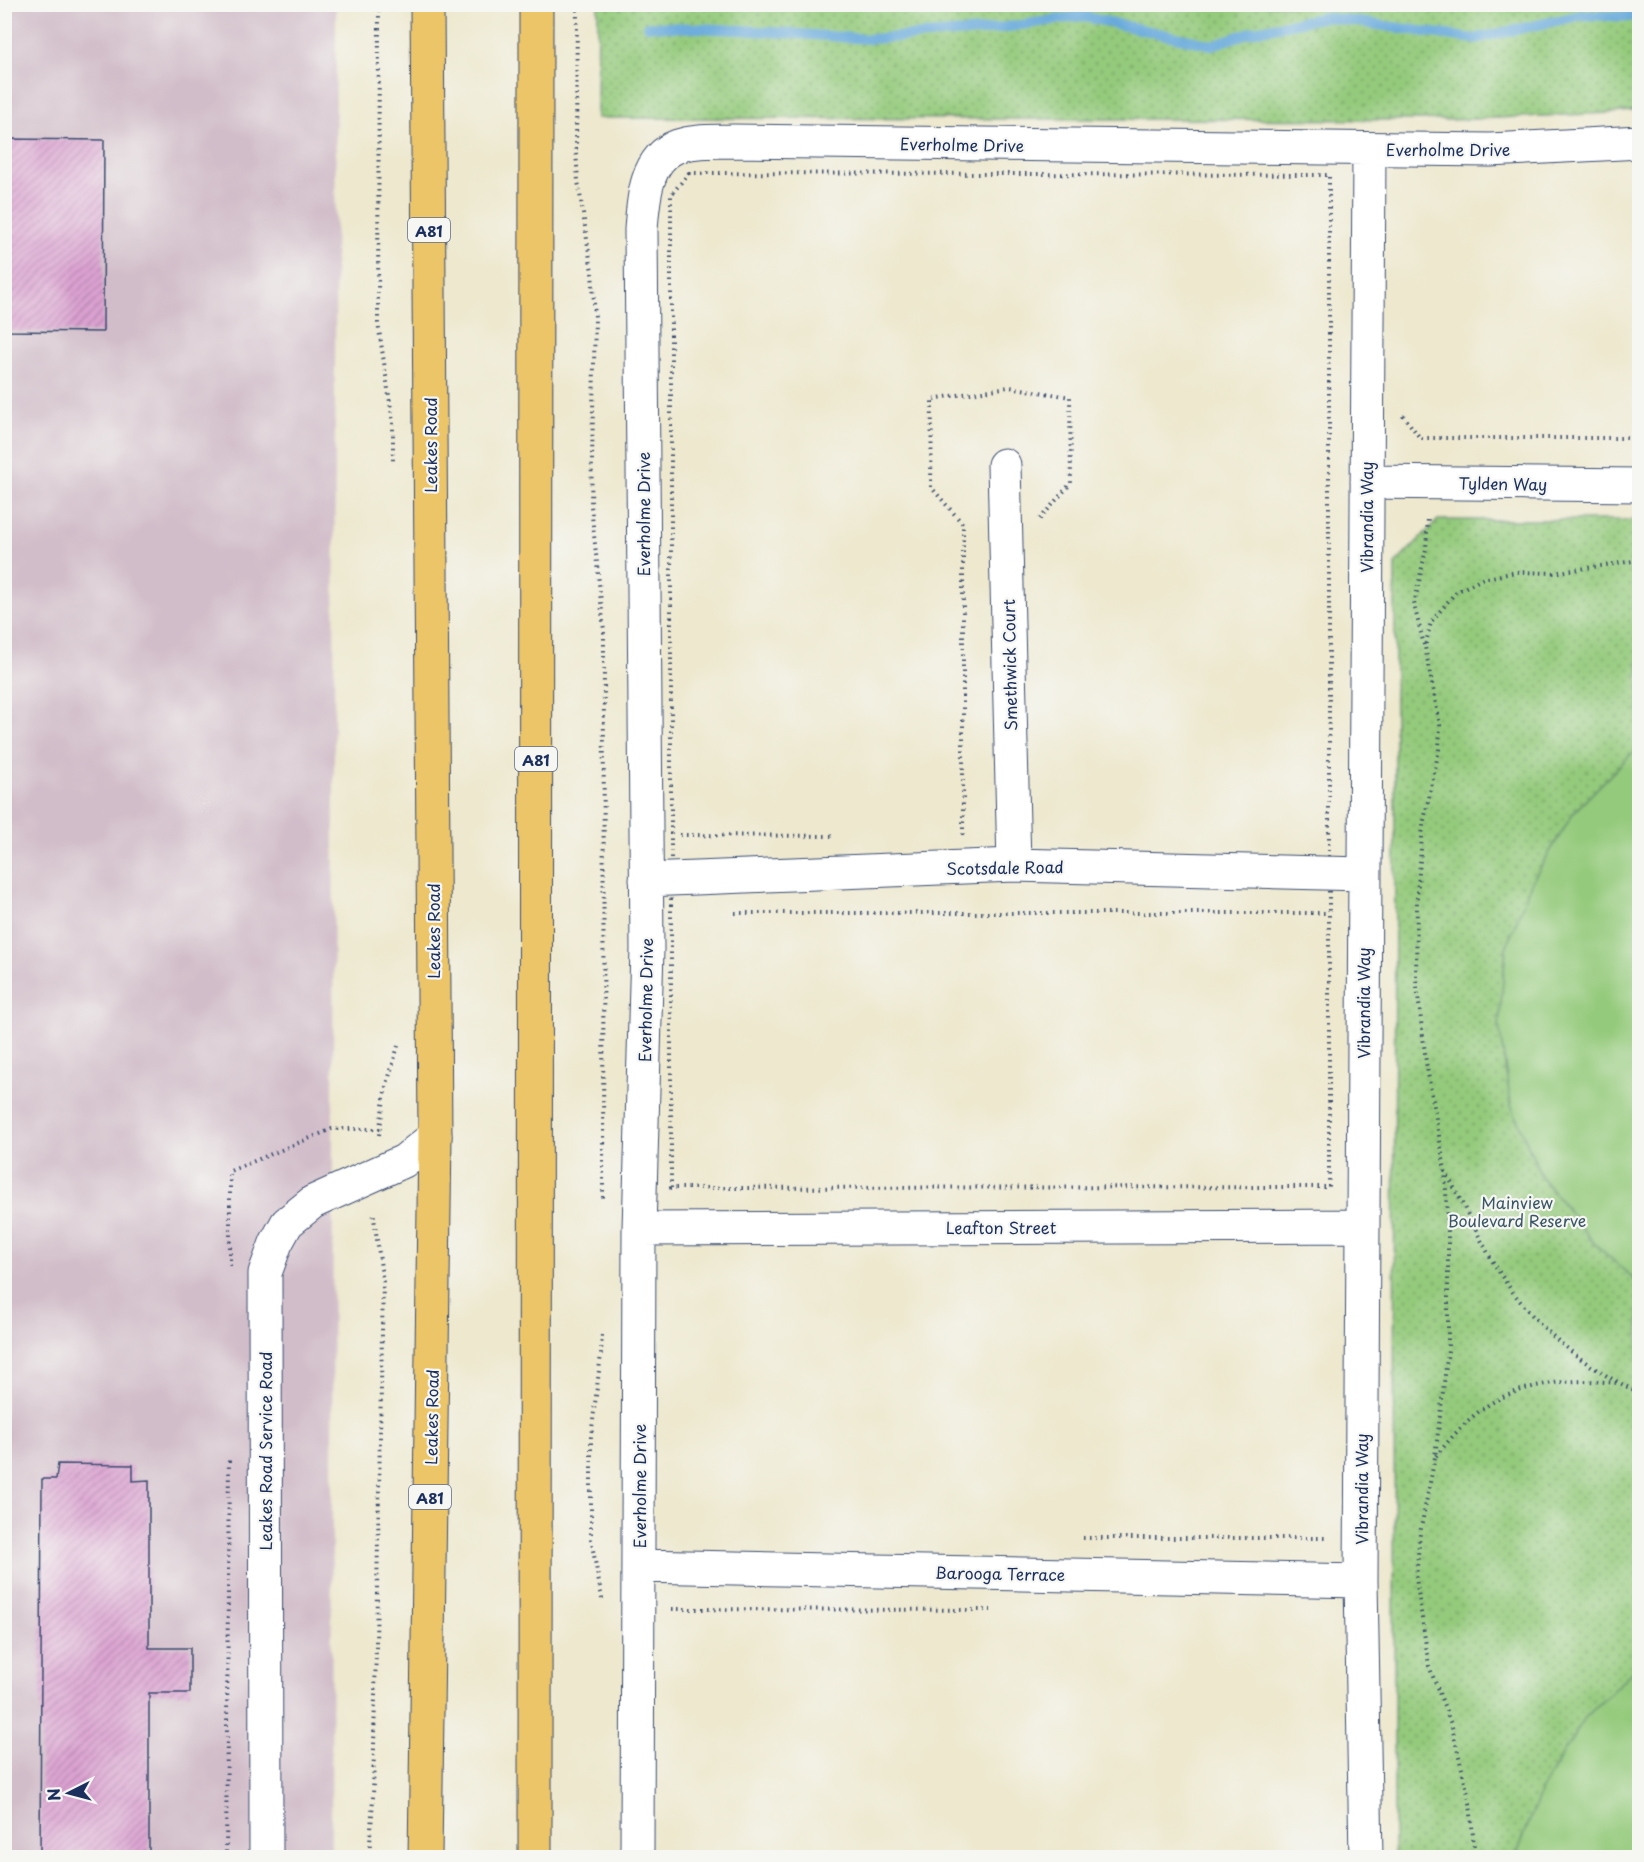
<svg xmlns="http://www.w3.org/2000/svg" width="1644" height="1862" font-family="'Playpen Sans',sans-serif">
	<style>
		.industrial { fill: #d1bdc9 }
		.park { fill: url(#park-dots); stroke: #587c6d; stroke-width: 1.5 }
		.pitch { fill: #94ca7c; stroke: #587c6d; stroke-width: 1.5 }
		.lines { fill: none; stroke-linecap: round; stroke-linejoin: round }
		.stream { stroke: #69aadc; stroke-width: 10 }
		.building { fill: url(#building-hatch) }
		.minor-casing { stroke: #3a4b6f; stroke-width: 35 }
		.highway-casing { stroke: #3a4b6f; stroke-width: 35 }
		.path { stroke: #3a4b6f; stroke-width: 4; stroke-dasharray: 1.5 4.5; stroke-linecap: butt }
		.minor { stroke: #fff; stroke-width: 33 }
		.highway { stroke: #ecc569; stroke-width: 33 }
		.labels { text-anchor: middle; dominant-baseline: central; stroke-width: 4.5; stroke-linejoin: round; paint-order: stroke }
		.shield { fill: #f6f6f2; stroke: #5d6b8a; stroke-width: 1.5 }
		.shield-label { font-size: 15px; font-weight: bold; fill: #1b2f5e }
		.street-label { font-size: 16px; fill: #1b2f5e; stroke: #f6f6f2 }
		.park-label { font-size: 16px; fill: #395666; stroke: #f6f6f2 }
	</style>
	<defs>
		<pattern id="park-dots" width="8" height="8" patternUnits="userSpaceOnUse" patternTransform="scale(1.5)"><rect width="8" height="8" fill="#94ca7c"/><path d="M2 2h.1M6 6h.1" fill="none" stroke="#78a469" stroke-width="1.8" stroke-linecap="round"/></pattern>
		<pattern id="building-hatch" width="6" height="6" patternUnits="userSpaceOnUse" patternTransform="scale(1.5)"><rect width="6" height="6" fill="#dca2d1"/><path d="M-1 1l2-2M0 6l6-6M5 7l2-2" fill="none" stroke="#b284ad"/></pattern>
	</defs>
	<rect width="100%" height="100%" fill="#f6f6f2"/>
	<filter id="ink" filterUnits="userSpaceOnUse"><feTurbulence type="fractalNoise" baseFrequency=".0167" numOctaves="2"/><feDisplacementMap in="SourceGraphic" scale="12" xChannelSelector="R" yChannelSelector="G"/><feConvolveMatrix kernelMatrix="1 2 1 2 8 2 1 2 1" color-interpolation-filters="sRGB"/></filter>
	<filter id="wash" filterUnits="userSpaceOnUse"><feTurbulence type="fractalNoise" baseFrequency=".008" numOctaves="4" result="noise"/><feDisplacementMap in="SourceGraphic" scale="24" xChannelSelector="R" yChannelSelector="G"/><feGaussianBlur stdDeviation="1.35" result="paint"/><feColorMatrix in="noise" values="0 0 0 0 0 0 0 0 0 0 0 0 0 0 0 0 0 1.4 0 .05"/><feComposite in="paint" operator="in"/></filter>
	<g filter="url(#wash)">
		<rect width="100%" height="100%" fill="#ede8ce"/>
		<path class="industrial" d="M5,5H336L331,1857L5,1858Z"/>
		<path class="park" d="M598,5H1639V110L1613,113L1450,120L597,118Z
			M1438,520H1639V1857L1394,1858L1395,564Z"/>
		<path class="pitch" d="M1639,749V1284L1594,1243L1542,1178L1511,1105L1499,1025L1506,948L1532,881L1574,812L1630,755Z
			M1639,1664V1857H1516L1542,1788L1584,1719Z"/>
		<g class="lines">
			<path class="stream" d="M648,26L741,30L870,39L981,31L1081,16L1212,45L1254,31L1325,17L1474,39L1582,15L1640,17"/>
		</g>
		<g id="blocks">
			<path class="building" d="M4,139L104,140L103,332L4,331Z
				M58,1464L133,1465V1481L149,1480V1648H190V1693H149V1858H40L42,1479H56Z"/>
		</g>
	</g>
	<g filter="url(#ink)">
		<use href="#blocks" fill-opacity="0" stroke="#3a4b6f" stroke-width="1.5"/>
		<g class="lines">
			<g class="minor-casing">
				<path id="minor" d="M1004,465L1014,865
					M1367,482L1640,485
					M646,880L1014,865L1364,874
					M639,1229L1362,1226
					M639,1566L1361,1581
					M266,1858L265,1273L276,1243L287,1223L313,1202L404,1161L435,1136
					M637,1858L639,1229L647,949L641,230C643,201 645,158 678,146C695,140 716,142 734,141L1490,150L1640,142
					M1366,1858L1361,1581L1369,149"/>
			</g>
			<g class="highway-casing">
				<path id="highway" d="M425,1858L435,1136L427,4
					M535,1858L536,4"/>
			</g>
			<path class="path" d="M379,4L378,323L393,422V463
				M577,4L576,151L578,181L592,272L595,317L591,506L604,631L603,1202
				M689,173L1329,175V1187L671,1188V195Z
				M1403,415L1420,438H1640
				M1424,645L1414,605L1426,549L1428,517
				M680,835L835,836
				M963,835V524L931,487L932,399L1009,387L1070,397L1071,483L1040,519
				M735,913H1329
				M379,1135L385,1091L398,1046
				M1445,1171C1467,1210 1485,1254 1512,1291C1547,1337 1588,1369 1640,1393
				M230,1266V1171L332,1129H381
				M1436,1456C1450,1439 1466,1420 1485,1407C1523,1382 1572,1378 1616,1383
				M1083,1538H1327
				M602,1599L591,1539V1437L601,1354L602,1332
				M672,1609L991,1610
				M226,1858L229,1456
				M369,1858L373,1799L383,1282L373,1211
				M1475,1858L1470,1803L1452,1727L1429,1666L1416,1578L1420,1533L1435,1457L1448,1350V1233L1445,1170L1426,1062L1416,979L1417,896L1423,825L1439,750L1440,725L1425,647L1431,622L1456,592L1482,579L1516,572L1553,573L1640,560"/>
			<use href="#minor" class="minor"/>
			<use href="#highway" class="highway"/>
		</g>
	</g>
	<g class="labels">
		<g class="shield">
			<rect x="408" y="218" width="42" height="24" rx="4.5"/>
			<rect x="515" y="747" width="42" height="24" rx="4.5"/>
			<rect x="409" y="1485" width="42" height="24" rx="4.5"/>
		</g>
		<g class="shield-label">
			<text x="429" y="230">A81</text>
			<text x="536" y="759">A81</text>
			<text x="430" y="1497">A81</text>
		</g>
		<g class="street-label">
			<text transform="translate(962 144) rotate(1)">Everholme Drive</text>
			<text x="1448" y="149">Everholme Drive</text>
			<text transform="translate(430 445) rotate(-90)">Leakes Road</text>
			<text transform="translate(1503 483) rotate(1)">Tylden Way</text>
			<text transform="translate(643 514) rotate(-90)">Everholme Drive</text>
			<text transform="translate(1366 517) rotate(-90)">Vibrandia Way</text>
			<text transform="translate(1009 665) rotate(-91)">Smethwick Court</text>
			<text transform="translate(1005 867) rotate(-1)">Scotsdale Road</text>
			<text transform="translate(433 931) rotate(-90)">Leakes Road</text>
			<text transform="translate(645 1000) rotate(-89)">Everholme Drive</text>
			<text transform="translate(1363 1003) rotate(-90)">Vibrandia Way</text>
			<text x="1001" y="1227">Leafton Street</text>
			<text transform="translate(431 1417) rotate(-89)">Leakes Road</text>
			<text transform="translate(265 1451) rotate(-90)">Leakes Road Service Road</text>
			<text transform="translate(639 1486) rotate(-90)">Everholme Drive</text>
			<text transform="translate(1361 1489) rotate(-90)">Vibrandia Way</text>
			<text transform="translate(1000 1573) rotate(1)">Barooga Terrace</text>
		</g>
		<g class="park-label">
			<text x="1517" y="1202">Mainview<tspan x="1517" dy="18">Boulevard Reserve</tspan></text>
		</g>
	</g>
	<rect width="1644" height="1862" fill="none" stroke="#f6f6f2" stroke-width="24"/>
	<g transform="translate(69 1793) rotate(264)" stroke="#f6f6f2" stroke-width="4.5" paint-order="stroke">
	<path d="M0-4.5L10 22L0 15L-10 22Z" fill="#1b2f5e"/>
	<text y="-9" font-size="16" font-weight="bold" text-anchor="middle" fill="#1b2f5e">N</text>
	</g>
</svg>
